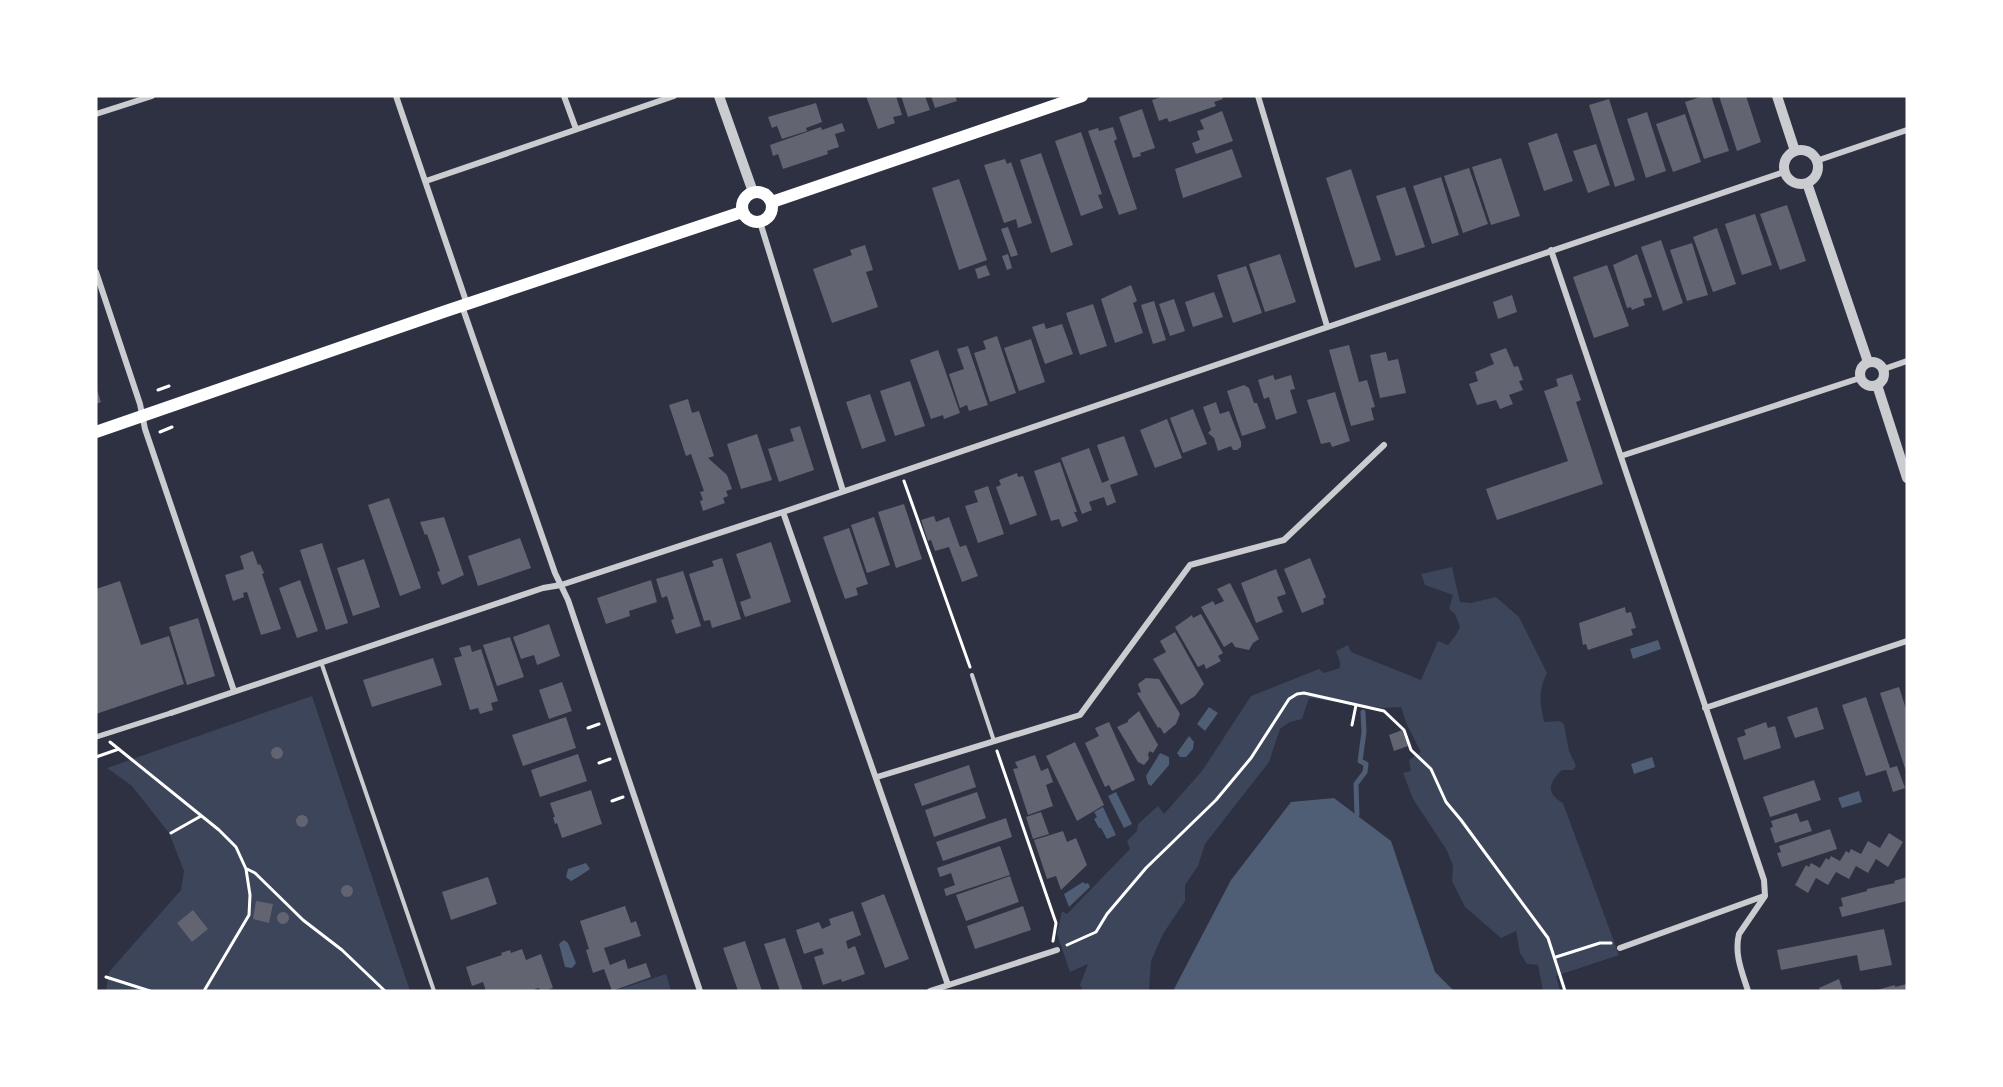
<svg xmlns="http://www.w3.org/2000/svg" width="2003" height="1087" font-family="Overpass,sans-serif">
	<style>
		.green { fill: #3c4559 }
		.water { fill: #4f5d75 }
		.lines { fill: none; stroke-linecap: round; stroke-linejoin: round }
		.stream { stroke: #4f5d75; stroke-width: 5 }
		.building { fill: #626471 }
		.path { stroke: #fff; stroke-width: 3 }
		.service { stroke: #caccd0; stroke-width: 4 }
		.pedestrian { stroke: #caccd0; stroke-width: 5 }
		.minor { stroke: #caccd0; stroke-width: 6 }
		.tertiary { stroke: #caccd0; stroke-width: 10 }
		.secondary { stroke: #fff; stroke-width: 12 }
	</style>
	<rect width="100%" height="100%" fill="#2d3142"/>
	<path class="green" d="M1452,567L1460,602L1471,603L1496,597L1519,617L1547,673C1538,691 1540,702 1544,722L1560,721L1564,724L1569,751L1576,766L1573,770H1562C1549,782 1545,793 1563,803L1619,955L1556,976L1560,991H1543L1538,965L1527,964L1520,953L1516,931L1501,938L1465,907L1452,881L1453,865L1446,849L1413,799L1403,773L1411,771L1409,760L1421,752L1407,725L1401,707L1382,708L1309,698L1302,719L1290,722L1280,729L1269,762L1205,844L1198,866L1185,885V901L1163,934L1151,961L1149,991H1083L1080,985L1088,964L1070,972L1057,934L1062,911L1067,914L1130,849L1127,841L1137,831L1138,824L1158,806L1164,814L1202,771L1251,696L1319,669L1324,673L1340,668V662L1336,651L1348,645L1351,652L1421,680L1438,641L1448,645L1456,635L1460,627L1455,614L1449,609L1453,595L1425,585L1421,574Z
		M312,696L410,991H106L109,972L181,890L184,871L169,833L132,786L107,768Z
		M666,974L671,991H614Z"/>
	<path class="water" d="M1658,640L1661,649L1633,659L1630,649Z
		M1209,707L1218,713L1205,731L1197,724Z
		M1189,736L1194,742L1193,749L1186,757H1180L1177,753Z
		M1160,753L1169,757V765L1151,786L1148,784L1146,776Z
		M1652,757L1655,767L1634,774L1631,764Z
		M1859,791L1862,802L1842,808L1838,798Z
		M1116,792L1132,824L1124,828L1108,796Z
		M1334,798L1391,841L1435,972L1454,991H1173L1231,880L1291,802Z
		M1103,807L1116,835L1107,839L1101,828H1099L1094,819L1097,817L1094,812Z
		M586,863L590,869C589,870 572,881 571,881L566,877L568,869Z
		M1083,882L1085,884L1088,883L1090,887L1069,907L1064,894Z
		M564,940L568,943L576,963L572,968L565,967L559,944Z"/>
	<g class="lines">
		<path class="stream" d="M1357,815L1356,784L1365,772L1366,764L1360,761L1364,732L1363,712"/>
	</g>
	<path class="building" d="M866,96H896L902,115L893,117L895,123L878,129Z
		M901,96H925L930,110L908,117Z
		M931,96H955L957,101L935,108Z
		M1164,96H1222L1223,99L1214,102L1216,106L1169,122L1167,118L1159,121L1152,100Z
		M1703,96H1711L1729,151L1704,159L1685,102Z
		M1719,96H1746L1761,142L1737,151Z
		M1609,99L1635,180L1615,187L1589,105Z
		M816,103L822,122L806,128L807,131L782,139L777,126L772,128L768,117Z
		M1142,109L1155,148L1140,153L1141,156L1133,158L1119,117Z
		M1222,111L1233,141L1196,154L1192,143L1200,140L1197,131L1204,129L1200,120Z
		M1647,112L1666,171L1646,178L1627,119Z
		M1685,114L1701,162L1673,172L1656,124Z
		M842,123L845,131L835,134L839,147L827,151L828,154L783,169L778,154L773,156L770,145L821,127L822,130Z
		M1113,127L1117,139L1114,141L1137,209L1119,215L1088,131L1098,128L1099,131Z
		M1081,132L1102,194L1098,195L1103,208L1081,216L1055,141Z
		M1557,133L1573,181L1544,191L1528,143Z
		M1596,144L1610,185L1588,193L1573,151Z
		M1232,149L1242,177L1183,198L1175,169Z
		M1041,153L1073,245L1051,253L1020,160Z
		M1501,158L1520,216L1491,225L1472,167Z
		M1005,159L1007,164L1011,162L1032,223L1018,228L1016,219L1004,223L984,165Z
		M1469,168L1488,224L1463,233L1444,176Z
		M1351,169L1381,260L1355,268L1326,178Z
		M1441,177L1459,235L1432,244L1413,186Z
		M959,179L987,260L959,270L932,188Z
		M1405,187L1425,247L1396,256L1376,196Z
		M1787,205L1806,261L1780,270L1760,214Z
		M1755,214L1772,265L1742,275L1725,224Z
		M1008,227L1018,255L1011,257L1001,229Z
		M1717,228L1736,284L1713,292L1693,237Z
		M1661,240L1683,303L1663,311L1641,247Z
		M1692,243L1708,295L1687,301L1670,250Z
		M865,245L873,270L866,272L878,307L832,323L813,269L852,255L850,250Z
		M1008,254L1012,268L1007,270L1002,256Z
		M1280,254L1296,302L1265,312L1249,264Z
		M1637,254L1652,297L1643,299L1645,305L1632,310L1631,307L1627,308L1613,265Z
		M986,265L990,275L978,279L975,269Z
		M1607,265L1629,326L1594,338L1573,277Z
		M1246,266L1262,313L1233,323L1217,275Z
		M1131,285L1137,301L1133,303L1143,333L1115,343L1101,299Z
		M1214,292L1223,317L1193,327L1185,302Z
		M1512,295L1517,312L1498,319L1493,302Z
		M1174,299L1185,331L1170,336L1159,304Z
		M1154,301L1166,340L1153,344L1141,305Z
		M1093,304L1107,346L1080,355L1066,313Z
		M1044,323L1046,329L1062,324L1073,354L1045,364L1032,327Z
		M997,336L1016,393L990,402L974,353L986,349L983,341Z
		M1031,339L1045,382L1019,391L1004,348Z
		M1349,345L1359,382L1367,380L1375,407L1371,408L1374,420L1351,426L1329,350Z
		M968,346L988,405L969,411L967,405L960,408L949,374L964,369L957,349Z
		M1506,348L1514,367L1518,366L1523,380L1519,381L1523,390L1509,395L1513,404L1500,409L1496,400L1477,405L1469,384L1478,381L1475,372L1494,364L1490,354Z
		M938,350L960,413L944,419L943,415L931,419L910,360Z
		M1386,352L1388,361L1398,359L1406,393L1380,398L1370,355Z
		M1572,374L1581,400L1576,402L1603,484L1497,520L1486,489L1568,461L1544,391L1558,386L1556,379Z
		M1273,375L1275,380L1291,375L1295,389L1290,390L1297,413L1276,420L1269,397L1264,399L1258,380Z
		M910,381L925,426L895,436L880,391Z
		M1244,385L1249,388L1254,403H1257L1266,428L1242,436L1227,391Z
		M96,387L101,402L96,404Z
		M1335,392L1350,441L1332,447L1330,442L1321,444L1307,400Z
		M870,394L886,441L862,449L846,402Z
		M688,399L692,413L699,411L714,456L708,458L727,475L732,489L726,491L728,496L723,498L725,503L703,511L700,501L703,500L700,492L704,491L691,454L686,456L669,405Z
		M1216,402L1220,414L1229,411L1241,442V447L1237,450H1233L1231,446L1218,451L1214,438L1208,433L1211,430L1203,407Z
		M1193,409L1207,444L1183,453L1170,418Z
		M1167,419L1182,458L1155,468L1140,430Z
		M800,426L814,470L779,482L768,449L794,441L790,429Z
		M757,434L772,480L741,489L727,444Z
		M1124,436L1138,475L1110,485L1116,502L1107,506L1104,497L1089,502L1092,510L1082,514L1061,458L1089,448L1102,483L1109,480L1097,445Z
		M1060,462L1077,512H1074L1078,521L1062,527L1059,519L1051,521L1034,471Z
		M1017,473L1018,477L1023,476L1037,515L1010,525L996,487L1001,485L999,480Z
		M988,486L1004,534L978,543L965,506L978,502L974,491Z
		M389,498L421,588L400,596L368,505Z
		M904,504L922,559L896,568L878,512Z
		M934,516L936,522L949,517L960,547L966,545L978,576L962,582L949,547L935,551L931,540L928,541L921,520Z
		M444,517L464,575L442,585L437,572L440,571L427,534L425,535L420,522Z
		M874,517L890,565L867,573L851,525Z
		M849,528L868,584L856,588L858,595L845,599L823,537Z
		M520,538L531,568L478,586L468,556Z
		M771,542L791,602L745,617L740,602L751,598L736,554Z
		M322,543L348,623L326,630L300,550Z
		M253,551L258,565L260,564L264,573L262,574L281,629L261,635L247,592L243,593L244,597L233,601L225,575L244,569L240,556Z
		M722,558L741,619L712,628L710,620L704,621L689,574L714,566L712,561Z
		M1310,558L1326,597L1323,599L1324,604L1302,613L1284,569Z
		M364,559L380,607L353,616L337,568Z
		M1276,569L1286,594L1277,597L1283,612L1256,623L1241,583Z
		M683,571L701,626L676,634L671,620L674,619L667,596L662,598L656,579Z
		M300,580L318,631L297,638L279,588Z
		M651,580L657,602L629,611L630,616L606,624L597,598Z
		M120,581L141,645L169,636L184,684L96,714V589Z
		M1230,583L1259,639L1253,643L1249,650L1235,647L1232,642L1224,647L1201,607L1213,601L1215,605L1224,601L1217,589Z
		M1625,607L1626,613L1631,612L1636,628L1631,629L1633,635L1588,650L1586,644L1583,645L1579,623Z
		M1201,614L1223,653L1218,656L1221,661L1206,669L1204,664L1198,667L1175,627L1192,615L1193,618Z
		M198,618L215,676L187,685L169,627Z
		M549,624L560,656L537,665L534,655L521,659L513,637Z
		M1175,632L1204,684L1195,696L1181,705L1153,659L1166,652L1160,641Z
		M510,637L524,677L497,686L483,645Z
		M470,645L472,652L481,649L498,701L491,703L493,710L480,714L478,708L470,710L454,658L462,656L459,648Z
		M433,658L442,685L372,707L363,680Z
		M1146,678L1159,679L1180,714L1176,724L1164,734L1160,727L1158,728L1137,693L1141,692L1138,684Z
		M562,682L572,711L549,719L539,690Z
		M1899,687L1907,712V774L1880,693Z
		M1866,697L1890,768L1897,766L1905,788L1893,792L1886,770L1866,776L1842,705Z
		M1817,707L1824,729L1795,738L1787,717Z
		M1139,711L1158,745L1153,753L1150,751L1148,754L1149,759L1144,765L1138,762L1117,727L1128,722V720Z
		M566,717L576,748L523,766L512,735Z
		M1109,722L1135,780L1112,791L1109,785L1105,787L1085,743L1099,736L1095,728Z
		M1766,722L1768,728L1775,726L1781,748L1744,760L1737,738L1746,735L1744,730Z
		M1402,730L1408,746L1394,751L1389,735Z
		M1075,742L1104,805L1077,821L1046,756Z
		M271 753a6 6 0 1 1 12 0a6 6 0 1 1-12 0Z
		M578,754L587,781L540,797L531,770Z
		M1035,755L1041,771L1048,768L1053,782L1046,785L1053,806L1028,815L1013,769L1018,768L1015,762Z
		M969,765L976,787L922,806L914,784Z
		M1814,780L1821,800L1770,817L1763,797Z
		M591,790L602,824L562,838L557,823L555,824L553,817H555L550,803Z
		M977,792L986,818L934,837L925,810Z
		M1041,812L1049,834L1033,839L1026,817Z
		M1797,813L1800,822L1808,820L1812,831L1775,843L1770,828L1773,827L1771,821Z
		M296 821a6 6 0 1 1 12 0a6 6 0 1 1-12 0Z
		M1006,818L1012,837L943,861L936,842Z
		M1830,829L1837,849L1782,867L1777,853L1781,852L1779,846Z
		M1063,831L1067,842L1076,838L1087,865L1061,890L1056,876L1047,879L1034,840Z
		M1889,833L1903,842L1888,867L1876,859L1868,873L1856,866L1849,879L1836,872L1828,885L1816,878L1808,893L1795,885L1806,865L1809,867L1811,863L1820,868L1826,858L1829,860L1831,856L1840,861L1846,851L1849,853L1851,849L1861,854L1868,841L1880,848Z
		M1000,846L1010,875L946,896L944,889L955,885L951,873L940,877L937,868Z
		M1010,876L1019,902L966,921L956,895Z
		M488,877L497,904L451,920L442,892Z
		M1907,877V901L1842,917L1839,907L1843,906L1841,898L1867,891V889L1895,883L1894,881Z
		M341 891a6 6 0 1 1 12 0a6 6 0 1 1-12 0Z
		M884,894L909,959L885,968L861,903Z
		M256,901L273,904L269,923L253,919Z
		M625,906L631,923L636,921L641,936L604,948L610,965L625,959L628,969L646,963L651,977L612,991L604,969L593,973L586,950L589,949L580,921Z
		M1023,906L1031,930L975,949L967,926Z
		M193,910L208,929L192,942L177,923Z
		M853,911L861,935L846,941L848,949L855,946L865,974L842,982L841,979L823,985L814,957L824,954L822,948L804,954L796,930L819,922L822,929L831,925L829,919Z
		M277 918a6 6 0 1 1 12 0a6 6 0 1 1-12 0Z
		M1884,929L1892,965L1860,971L1857,955L1781,970L1777,950Z
		M785,938L803,991H780L764,944Z
		M745,941L762,991H738L723,948Z
		M522,949L526,960L541,954L553,988L544,991H540L539,988L535,989L536,991H486L483,982L472,986L466,967L502,955L501,953L510,950L511,953Z
		M1839,979L1843,991H1820L1819,988Z
		M1907,984V991H1873L1895,985V987Z"/>
	<g class="lines">
		<path class="path" d="M158,390L169,386
			M160,432L172,427
			M904,481L970,667
			M1352,725L1356,705
			M588,728L599,724
			M110,742L219,830L236,847L246,869L250,895L249,915L204,991
			M997,751L1056,923L1053,941
			M96,757L119,749
			M599,763L610,759
			M612,801L623,797
			M171,833L201,816
			M247,869L255,873L303,920L342,950L385,991
			M1067,945L1096,932L1107,914L1146,868L1216,800L1251,758L1289,699L1297,694L1304,693L1384,711L1404,730L1411,750L1431,769L1446,802L1461,820L1548,938L1565,991
			M1556,957L1600,943H1611
			M106,977L150,991"/>
		<path class="service" d="M321,662L434,991
			M972,675L994,741"/>
		<path class="pedestrian" d="M96,737L171,713"/>
		<path class="minor" d="M396,96L467,304
			M564,96L576,129
			M1258,96L1327,326
			M96,114L152,96
			M1816,161L1907,130
			M426,181L674,96
			M760,222L843,491
			M1551,250L1764,880L1765,896L1739,934C1734,954 1742,972 1748,991
			M96,272L140,404L145,429L234,691
			M462,306L555,573L568,600L700,991
			M1884,369L1907,361
			M1621,456L1860,378
			M783,512L948,985
			M1705,708L1907,641
			M171,713L543,588L561,585L783,512L1784,172
			M877,777L1080,715L1190,565L1284,540L1384,445
			M1620,948L1764,896
			M930,991L1057,950"/>
		<path class="tertiary" d="M719,96L753,192
			M1777,96L1795,151
			M1784 167a17 17 0 1 1 34 0a17 17 0 1 1-34 0Z
			M1807,183L1868,362
			M1860 374a12 12 0 1 1 24 0a12 12 0 1 1-24 0Z
			M1877,385L1907,478"/>
		<path class="secondary" d="M742 207a15 15 0 1 1 30 0a15 15 0 1 1-30 0Z
			M772,202L1082,96
			M96,432L446,311L742,212"/>
	</g>
	<rect width="2003" height="1087" fill="none" stroke="#ffffff" stroke-width="195"/>
</svg>
